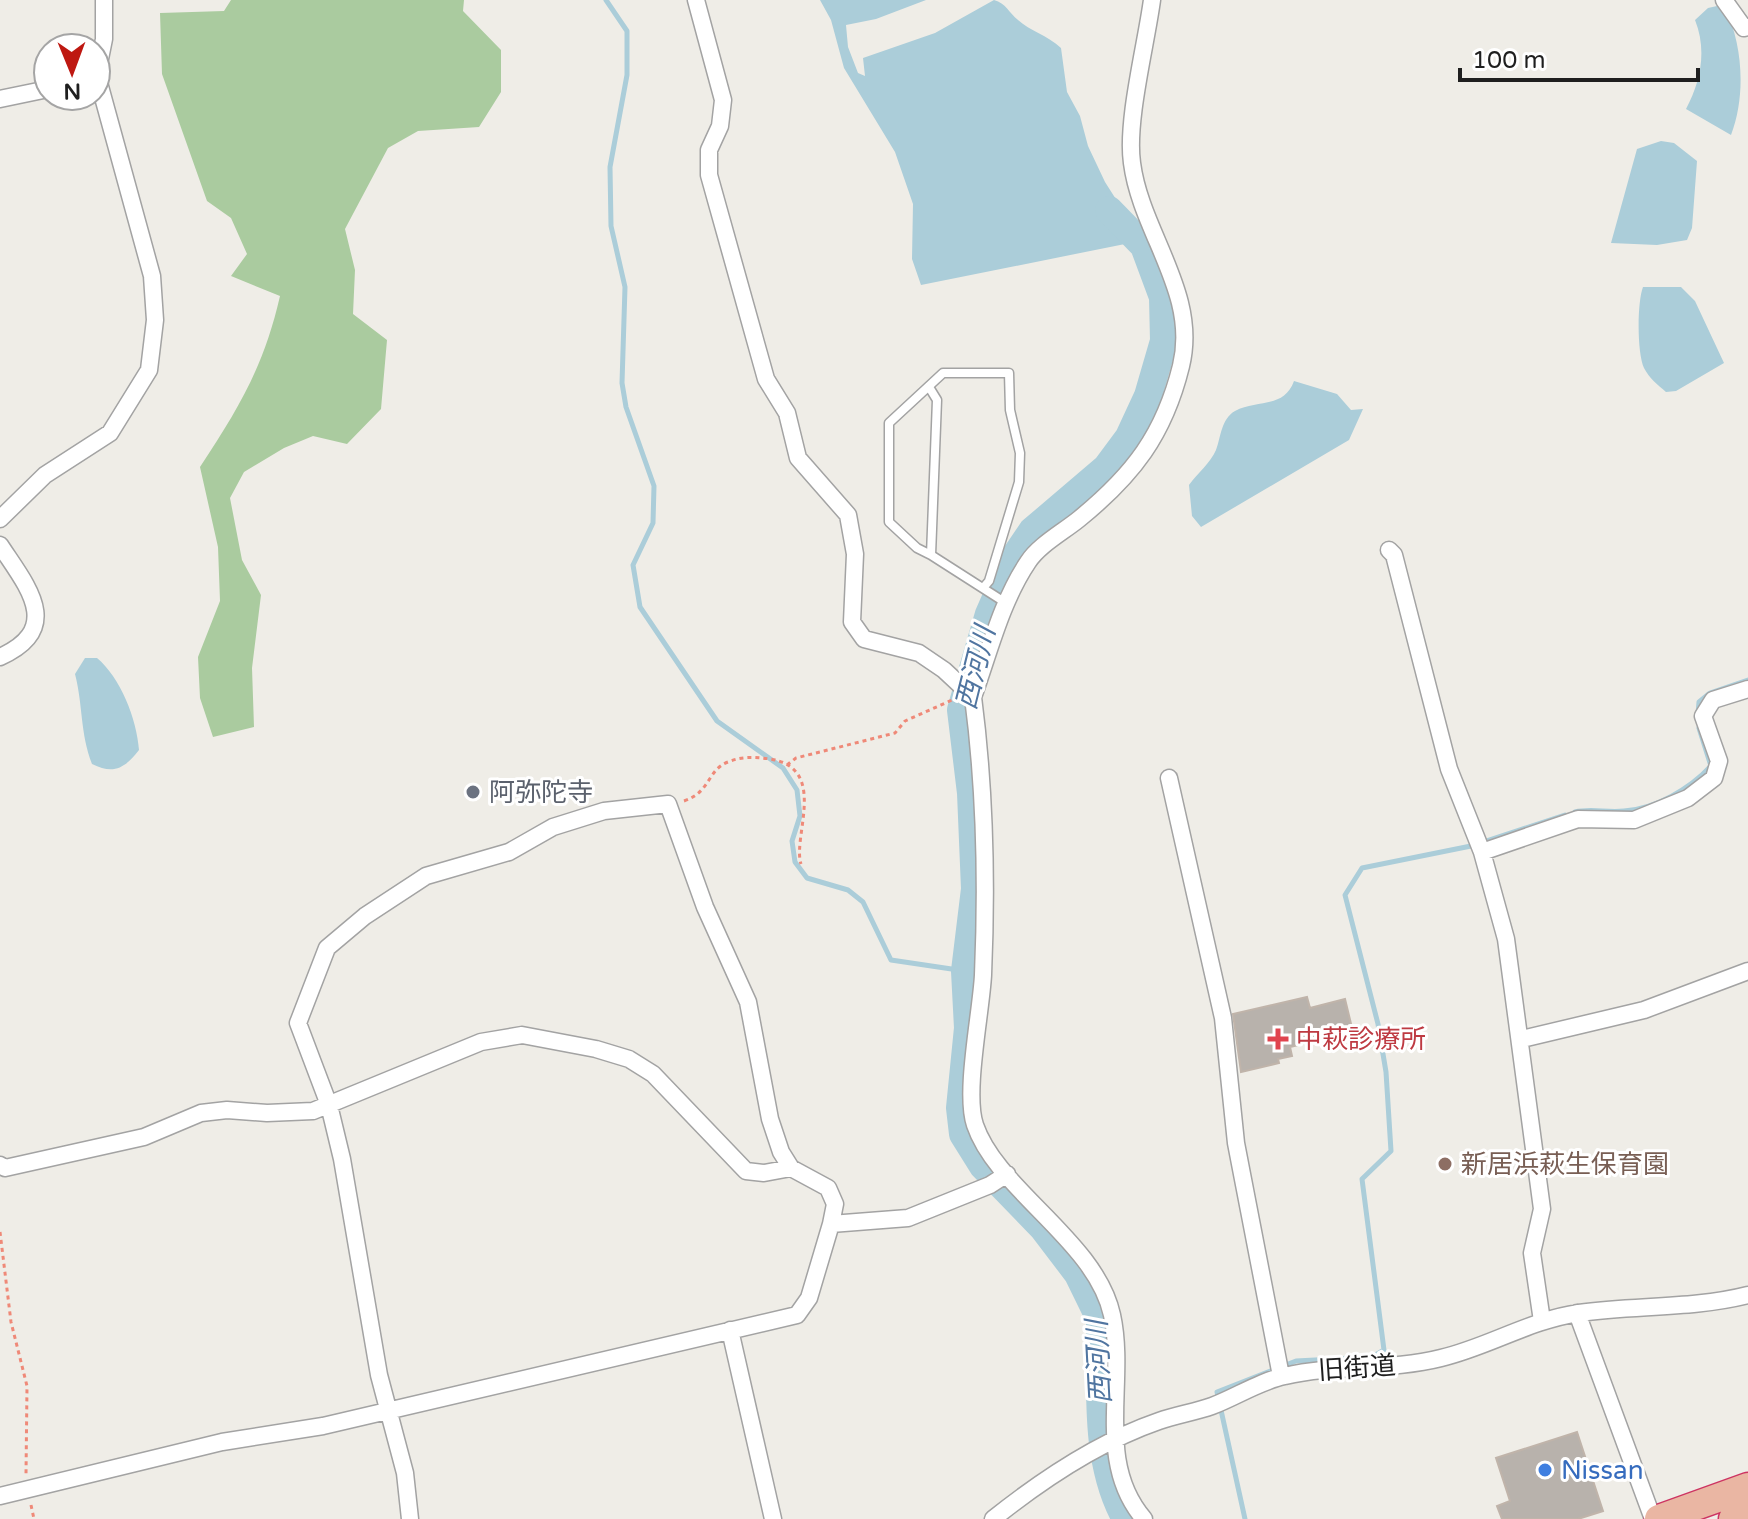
<svg xmlns="http://www.w3.org/2000/svg" width="1748" height="1519" font-family="'Varela Round','Noto Sans JP',sans-serif">
	<style>
		.forest { fill: #aacb9f }
		.water { fill: #abcdd9 }
		.lines { fill: none; stroke-linecap: round; stroke-linejoin: round }
		.stream { stroke: #abcdd9; stroke-width: 5 }
		.river { stroke: #abcdd9; stroke-width: 28 }
		.building { fill: #b8b2ac; stroke: #c0b4aa; stroke-width: 2 }
		.service-casing { stroke: #a3a3a3; stroke-width: 11 }
		.minor-casing { stroke: #a3a3a3; stroke-width: 19 }
		.trunk-casing { stroke: #cd3462; stroke-width: 31 }
		.path { stroke: #ef8978; stroke-width: 3; stroke-dasharray: 4 4; stroke-linecap: butt }
		.service { stroke: #fff; stroke-width: 8 }
		.minor { stroke: #fff; stroke-width: 16 }
		.trunk { stroke: #eab6a3; stroke-width: 28 }
		.worship-dot { fill: #6b7280; stroke: #fff; stroke-width: 3 }
		.health-dot { fill: #e0444e; stroke: #fff; stroke-width: 3 }
		.education-dot { fill: #8d6e63; stroke: #fff; stroke-width: 3 }
		.shop-dot { fill: #3f7fe0; stroke: #fff; stroke-width: 3 }
		.labels { text-anchor: middle; dominant-baseline: central; stroke-width: 6; stroke-linejoin: round; paint-order: stroke }
		.worship-label { font-size: 26px; fill: #5b616d; stroke: #fff; text-anchor: start }
		.health-label { font-size: 26px; fill: #be3a42; stroke: #fff; text-anchor: start }
		.education-label { font-size: 26px; fill: #785e54; stroke: #fff; text-anchor: start }
		.street-label { font-size: 26px; fill: #1f1f1f; stroke: #fff }
		.shop-label { font-size: 26px; fill: #366cbe; stroke: #fff; text-anchor: start }
		.water-label { font-size: 28px; font-style: italic; fill: #5075a0; stroke: #fff }
	</style>
	<rect width="100%" height="100%" fill="#efede7"/>
	<path class="forest" d="M231,0H464L463,11L501,50V92L479,127L418,131L388,148L345,229L355,270L353,314L387,340L381,409L347,444L313,436L284,448L244,472L230,498L242,560L261,595L252,668L254,727L213,737L200,698L198,657L220,601L218,547L200,467C239,408 264,366 280,296L231,276L247,254L231,218L207,201L162,74L160,13L224,11Z"/>
	<path class="water" d="M820,0H926L876,19L846,25L848,47L858,73L865,76L863,58L935,33L994,0C1006,3 1009,13 1018,20C1030,31 1047,35 1061,48L1067,92L1080,116L1088,146L1105,182L1119,204L1127,209L1134,236L1130,243L921,285L912,259L913,204L895,152L844,68L831,20Z
		M1717,6L1725,8C1743,45 1746,96 1731,135L1686,109C1701,81 1707,50 1695,20L1708,8Z
		M1661,141L1674,143L1697,161L1692,228L1687,240L1657,245L1611,243L1637,149Z
		M1643,287H1681L1695,301L1724,363L1676,391L1666,392C1658,385 1649,378 1644,368C1637,353 1637,303 1643,287Z
		M1294,381L1337,394L1351,410L1363,409L1349,440L1201,527L1192,516L1189,485C1197,474 1211,462 1216,450C1221,437 1221,419 1235,411C1257,399 1284,409 1294,381Z
		M85,658H97C120,677 137,719 139,750C125,768 114,775 92,764C80,733 83,705 75,674Z"/>
	<g class="lines">
		<path class="stream" d="M606,0L627,31V75L610,167L611,226L625,287L622,383L626,407L654,486L653,523L633,565L640,607L717,721L783,768L797,790L800,816L792,841L795,862L807,878L848,890L863,902L891,960L965,971
			M1698,714L1699,702L1710,693L1748,680
			M1575,812C1592,808 1606,813 1624,811C1655,809 1690,789 1711,766L1699,728
			M1245,1519L1217,1392L1296,1361L1372,1357L1384,1350L1362,1179L1391,1151L1386,1072L1378,1024L1345,895L1362,868L1471,846L1565,815"/>
		<path class="river" d="M1109,210L1144,246L1163,297L1164,341L1148,396L1129,437L1106,468L1032,531L1013,559L989,614L961,710L971,793L975,889L965,971L968,1028L960,1108L963,1134L983,1166L1043,1228L1078,1274L1100,1319C1101,1383 1093,1461 1126,1519"/>
	</g>
	<path class="building" d="M1307,997L1310,1008L1345,999L1353,1032L1290,1047L1292,1056L1278,1059L1279,1063L1241,1072L1233,1014Z
		M1577,1432L1603,1511L1578,1519H1502L1497,1506L1510,1501L1496,1458Z"/>
	<g class="lines">
		<g class="service-casing">
			<path id="service" d="M929,387L937,400L931,555L1006,603
				M931,555L917,548L889,522V423L943,373H1009L1010,410L1020,453L1019,482L989,581L983,588"/>
		</g>
		<g class="minor-casing">
			<path id="minor" d="M696,0L723,100L720,126L709,150V175L766,379L787,413L798,458L848,515L855,554L852,622L864,639L919,653L944,670L973,697C985,789 987,882 983,975C981,1013 964,1093 975,1125C997,1190 1096,1241 1112,1315C1127,1383 1094,1461 1144,1519
				M1724,0L1744,28L1748,27
				M96,79L104,39V0
				M0,99L48,89
				M0,519L45,475L110,433L149,370L155,320L152,276L98,79
				M0,545C26,585 65,628 0,657
				M1389,550L1394,555L1449,769L1482,852L1506,939L1542,1209L1532,1253L1542,1321
				M973,697C989,653 1001,602 1028,562C1039,545 1063,532 1079,519C1133,475 1164,435 1181,366C1199,293 1141,233 1132,163C1126,121 1146,45 1152,0
				M1169,778L1223,1018L1236,1143L1281,1376
				M1482,852L1578,819L1634,820L1688,798L1714,778L1719,761L1703,716L1713,700L1748,689
				M1522,1039L1644,1010L1748,971
				M0,1165L5,1168L144,1137L201,1113L227,1110L267,1113L313,1111L481,1042L522,1035L596,1049L629,1059L653,1074L746,1171L764,1173L791,1168
				M1577,1313L1653,1519
				M730,1330L773,1519
				M0,1496L222,1442L323,1426L797,1315L809,1298L831,1224L908,1218L990,1185L1007,1174
				M410,1519L405,1473L379,1375L342,1159L329,1105L298,1023L327,948L365,916L426,876L509,852L553,827L604,811L668,804L705,907L748,1002L770,1119L781,1152L791,1168L828,1188L835,1204L831,1224
				M993,1519C1043,1479 1098,1442 1159,1421C1176,1415 1195,1412 1212,1406C1236,1397 1260,1381 1285,1376C1336,1364 1390,1371 1441,1358C1488,1347 1530,1320 1579,1313C1635,1305 1693,1309 1748,1295"/>
		</g>
		<g class="trunk-casing">
			<path id="trunk" d="M1659,1519L1748,1487
				M1733,1519L1748,1513"/>
		</g>
		<path class="path" d="M787,765L796,758L895,733L905,721L952,700
			M684,801C711,792 707,770 728,762C742,756 756,757 770,759C829,768 792,837 801,864
			M0,1232L11,1322L27,1386L26,1474
			M31,1505L34,1519"/>
		<use href="#service" class="service"/>
		<use href="#minor" class="minor"/>
		<use href="#trunk" class="trunk"/>
	</g>
	<circle class="worship-dot" cx="473" cy="792" r="8"/>
	<path class="health-dot" d="M1274 1027h8v8h8v8h-8v8h-8v-8h-8v-8h8z"/>
	<circle class="education-dot" cx="1445" cy="1164" r="8"/>
	<circle class="shop-dot" cx="1545" cy="1470" r="8"/>
	<g class="labels">
		<g class="worship-label">
			<text x="489" y="792">阿弥陀寺</text>
		</g>
		<g class="health-label">
			<text x="1296" y="1039">中萩診療所</text>
		</g>
		<g class="education-label">
			<text x="1461" y="1164">新居浜萩生保育園</text>
		</g>
		<g class="street-label">
			<text transform="translate(1357 1368) rotate(-4)">旧街道</text>
		</g>
		<g class="shop-label">
			<text x="1561" y="1470">Nissan</text>
		</g>
		<g class="water-label">
			<text transform="translate(976 668) rotate(-76)">西河川</text>
			<text transform="translate(1099 1362) rotate(-93)">西河川</text>
		</g>
	</g>
	<g transform="translate(72 72) rotate(179)"><circle r="38" fill="#ffffff" stroke="#a5a5a5" stroke-width="2"/>
	<path d="M0-6L14 30L0 20L-14 30Z" fill="#be1811"/>
	<text y="-12" font-size="22" font-weight="bold" text-anchor="middle" fill="#1f1f1f">N</text>
	</g>
	<path d="M1460 68v12h238v-12" fill="none" stroke="#1f1f1f" stroke-width="4"/>
	<text x="1472" y="68" font-size="24" fill="#1f1f1f" stroke="#ffffff" stroke-width="6" paint-order="stroke">100 m</text>
</svg>
